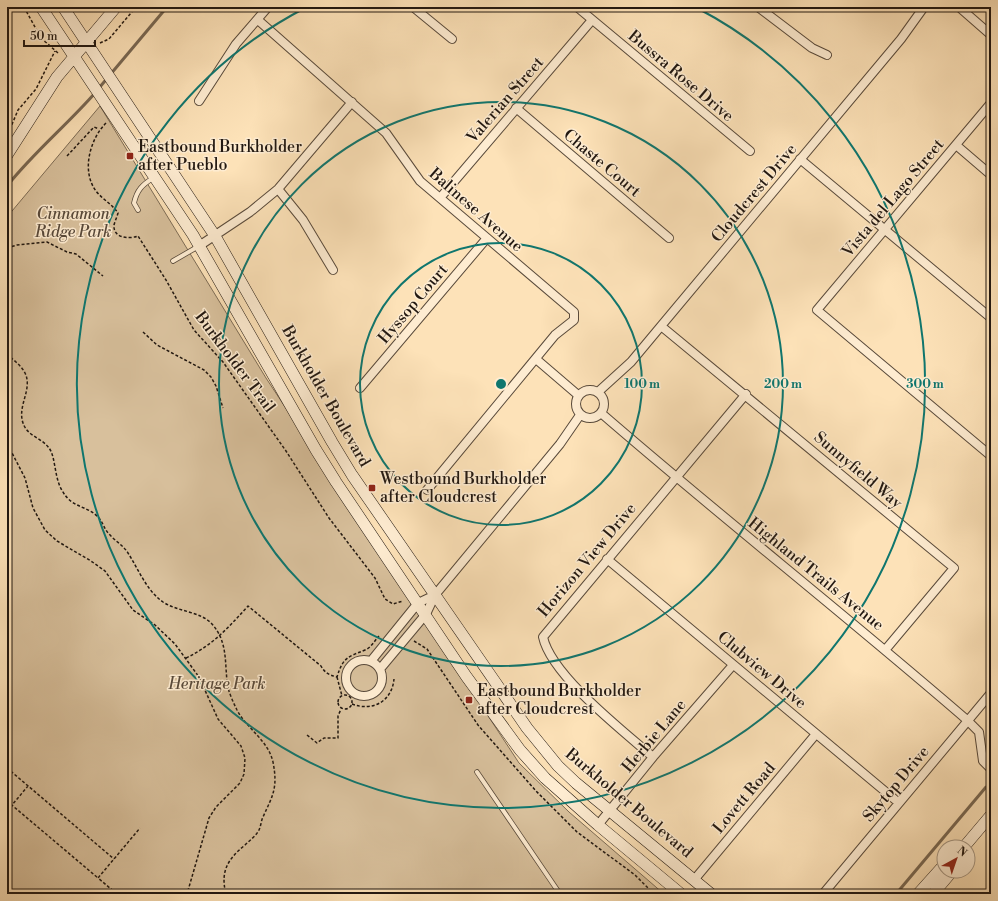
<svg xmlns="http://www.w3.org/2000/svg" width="998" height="901" font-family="'Libre Bodoni',serif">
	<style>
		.park { fill: #d8c09c; stroke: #7d6c56 }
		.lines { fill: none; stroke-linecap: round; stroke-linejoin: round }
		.stream { stroke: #796853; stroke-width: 3 }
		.lane-casing { stroke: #594a3b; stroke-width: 5.5 }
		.street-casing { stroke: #594a3b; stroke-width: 10 }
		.secondary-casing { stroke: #221811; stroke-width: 12 }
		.path { stroke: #221811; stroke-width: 1.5; stroke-dasharray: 3 2; stroke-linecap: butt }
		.lane { stroke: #feecd1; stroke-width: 4 }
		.street { stroke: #feecd1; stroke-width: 8 }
		.secondary { stroke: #feecd1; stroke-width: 11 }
		.ring { fill: none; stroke: #0f766e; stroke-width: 2 }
		.poi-dot { fill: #8f2418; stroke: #feecd1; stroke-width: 1.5 }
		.labels { text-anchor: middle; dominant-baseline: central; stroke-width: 3; stroke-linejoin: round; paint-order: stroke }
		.street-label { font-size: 16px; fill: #221811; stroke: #feecd1 }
		.poi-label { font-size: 16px; fill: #221811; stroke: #feecd1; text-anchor: start }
		.park-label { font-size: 16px; font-style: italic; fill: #594a3b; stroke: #feecd1 }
		.centre { fill: #0f766e; stroke: #feecd1; stroke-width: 2 }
		.ring-label { font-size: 12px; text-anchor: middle; font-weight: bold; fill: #0f766e; stroke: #feecd1; stroke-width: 3; stroke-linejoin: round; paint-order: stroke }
	</style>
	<rect width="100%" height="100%" fill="#fde2b8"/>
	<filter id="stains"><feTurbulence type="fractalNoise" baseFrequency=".005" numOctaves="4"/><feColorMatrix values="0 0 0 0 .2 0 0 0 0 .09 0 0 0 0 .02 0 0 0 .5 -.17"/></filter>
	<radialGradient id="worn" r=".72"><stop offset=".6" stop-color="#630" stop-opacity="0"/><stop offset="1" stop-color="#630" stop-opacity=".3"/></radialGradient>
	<path class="park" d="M100,106L266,378L519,763L569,812L664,894H7V217Z"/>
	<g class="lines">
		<path class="stream" d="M99,88L167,7
			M7,186C34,152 67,125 95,93
			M896,894L986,787"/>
		<g class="lane-casing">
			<path id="lane" d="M138,210L134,203C137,190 142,185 153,178
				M173,261L199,246
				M477,772L560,894
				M96,894H97"/>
		</g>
		<g class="street-casing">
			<path id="street" d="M413,7L452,39
				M577,7L750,151
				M758,7L812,48L827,55
				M959,7L991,35
				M258,20L386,133L420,181L574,312V320L555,335L427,490
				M199,101L236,44L268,7
				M991,103L817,310L991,456
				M516,108L669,238
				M956,145L991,175
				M800,159L991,318
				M278,189L303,220L333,270
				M440,198L592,20
				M199,246L250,212L278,189L352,102
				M661,326L954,568L886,649
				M536,359L578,395
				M360,388L487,238
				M576 404a14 14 0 1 1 28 0a14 14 0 1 1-28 0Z
				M598,392L631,362L661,326L901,39L924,7
				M601,413C721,517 847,616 967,720L979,732L983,761L991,769
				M607,559L899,803
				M346 678a18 18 0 1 1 36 0a18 18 0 1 1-36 0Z
				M371,661L418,603L435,595
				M380,669L426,614L435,595L560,444L580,415
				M653,757C623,731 551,675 543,637L746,394
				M598,825L653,757L733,665
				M694,880L816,734
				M823,894L991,693"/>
		</g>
		<g class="secondary-casing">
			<path id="secondary" d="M41,7L193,235L316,450L336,482L466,676L520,750L545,778L598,825L681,894
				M63,7L215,236L332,442L352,475L527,728L558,766L576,783L711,894
				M7,155L57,77L116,7
				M964,847L991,815
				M918,894L944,865
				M933,894L949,875L950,871"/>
		</g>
		<path class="path" d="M24,7L41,38L58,53
			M100,43L109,39L136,7
			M106,123C90,139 81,171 96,191C102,199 112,204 118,213C117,217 115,221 114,225C113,239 130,239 138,236L166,280L194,330L223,362L286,451L329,518L375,578L385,599L393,604L403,601
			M8,134L18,110L36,89L55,51
			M67,156L94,127L99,129
			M7,248L17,245L47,242L67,252L76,254L103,276
			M143,332L157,345L204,370L211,377L216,386L223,408
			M7,354C13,360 21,365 25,373C33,389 17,406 23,423C27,436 42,438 49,448C56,457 54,479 63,492C72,508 88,506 98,517C103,522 104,529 109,534C115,541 123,545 128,553C139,570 146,590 163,602C178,612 200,611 212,624C229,643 224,665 228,688C230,695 234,704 237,710C247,729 268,740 273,762C278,788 273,795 263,817C261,821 261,826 259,830C256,836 250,840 245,845C228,859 220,871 226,894
			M7,424L11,451L25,478L33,508L45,530L57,541L91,561L105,571L133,610L155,625L175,644L199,677L218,719L241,746L245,758L244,774L240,783L216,807L209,818L187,894
			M414,641L427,649L478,725L536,791L577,832L635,875L654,894
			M186,658C213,645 229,627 248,606L321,666C325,673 329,675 337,677C343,657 348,657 365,650C371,648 375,640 379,636
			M337,677L342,696
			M338 702a7 7 0 1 1 14 0a7 7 0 1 1-14 0Z
			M352,704C373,712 392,701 394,679
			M307,735L317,743L324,738H338V716L341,709
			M7,768L114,859
			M7,801L98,878
			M7,811L28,786
			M117,894L98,878L140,828"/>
		<use href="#lane" class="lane"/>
		<use href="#street" class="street"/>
		<use href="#secondary" class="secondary"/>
	</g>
	<g class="ring">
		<circle cx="501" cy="384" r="141"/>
		<circle cx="501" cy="384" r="282"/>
		<path d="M697 8A424 424 0 1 1 305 8"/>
	</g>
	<g class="poi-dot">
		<rect x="126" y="152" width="8" height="8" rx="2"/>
		<rect x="368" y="484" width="8" height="8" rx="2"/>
		<rect x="465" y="696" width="8" height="8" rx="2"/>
	</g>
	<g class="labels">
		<g class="street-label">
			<text transform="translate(681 76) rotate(40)">Bussra Rose Drive</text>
			<text transform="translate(505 100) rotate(-49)">Valerian Street</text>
			<text transform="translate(602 163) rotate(40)">Chaste Court</text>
			<text transform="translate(754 193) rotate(-50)">Cloudcrest Drive</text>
			<text transform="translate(893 198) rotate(-50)">Vista del Lago Street</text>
			<text transform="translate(476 210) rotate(41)">Balinese Avenue</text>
			<text transform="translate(413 304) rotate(-50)">Hyssop Court</text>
			<text transform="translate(235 362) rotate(53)">Burkholder Trail</text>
			<text transform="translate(326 396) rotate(60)">Burkholder Boulevard</text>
			<text transform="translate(858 470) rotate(40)">Sunnyfield Way</text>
			<text transform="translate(587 560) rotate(-50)">Horizon View Drive</text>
			<text transform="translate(816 574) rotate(39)">Highland Trails Avenue</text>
			<text transform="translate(762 670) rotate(40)">Clubview Drive</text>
			<text transform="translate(654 736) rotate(-50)">Herbie Lane</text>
			<text transform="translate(896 784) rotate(-50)">Skytop Drive</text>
			<text transform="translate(744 798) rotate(-50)">Lovett Road</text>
			<text transform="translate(629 803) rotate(40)">Burkholder Boulevard</text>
		</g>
		<g class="poi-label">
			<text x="138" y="147">Eastbound Burkholder<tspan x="138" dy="18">after Pueblo</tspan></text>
			<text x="380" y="479">Westbound Burkholder<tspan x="380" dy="18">after Cloudcrest</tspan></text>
			<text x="477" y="691">Eastbound Burkholder<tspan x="477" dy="18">after Cloudcrest</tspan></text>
		</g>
		<g class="park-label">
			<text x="73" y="214">Cinnamon<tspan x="73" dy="18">Ridge Park</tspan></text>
			<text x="217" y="684">Heritage Park</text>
		</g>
	</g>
	<circle cx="501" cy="384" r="6" class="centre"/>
	<g class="ring-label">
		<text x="642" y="388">100 m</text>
		<text x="783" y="388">200 m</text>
		<text x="925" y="388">300 m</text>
	</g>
	<rect width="998" height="901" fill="none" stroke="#fde2b8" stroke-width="24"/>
	<rect x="8" y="8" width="982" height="885" fill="none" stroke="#221811" stroke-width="2"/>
	<rect x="12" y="12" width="974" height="877" fill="none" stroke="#221811"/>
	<g transform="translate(956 859) rotate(40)"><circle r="19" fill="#feecd1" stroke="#a69784"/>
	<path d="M0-3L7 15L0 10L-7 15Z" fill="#8f2418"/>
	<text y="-6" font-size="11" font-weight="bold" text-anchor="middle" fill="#221811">N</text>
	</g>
	<path d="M24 40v6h71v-6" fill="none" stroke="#221811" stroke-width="2"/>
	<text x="30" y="40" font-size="12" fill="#221811" stroke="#feecd1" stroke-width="3" paint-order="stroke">50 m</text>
	<rect width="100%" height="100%" filter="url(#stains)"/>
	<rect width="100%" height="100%" fill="url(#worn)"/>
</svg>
